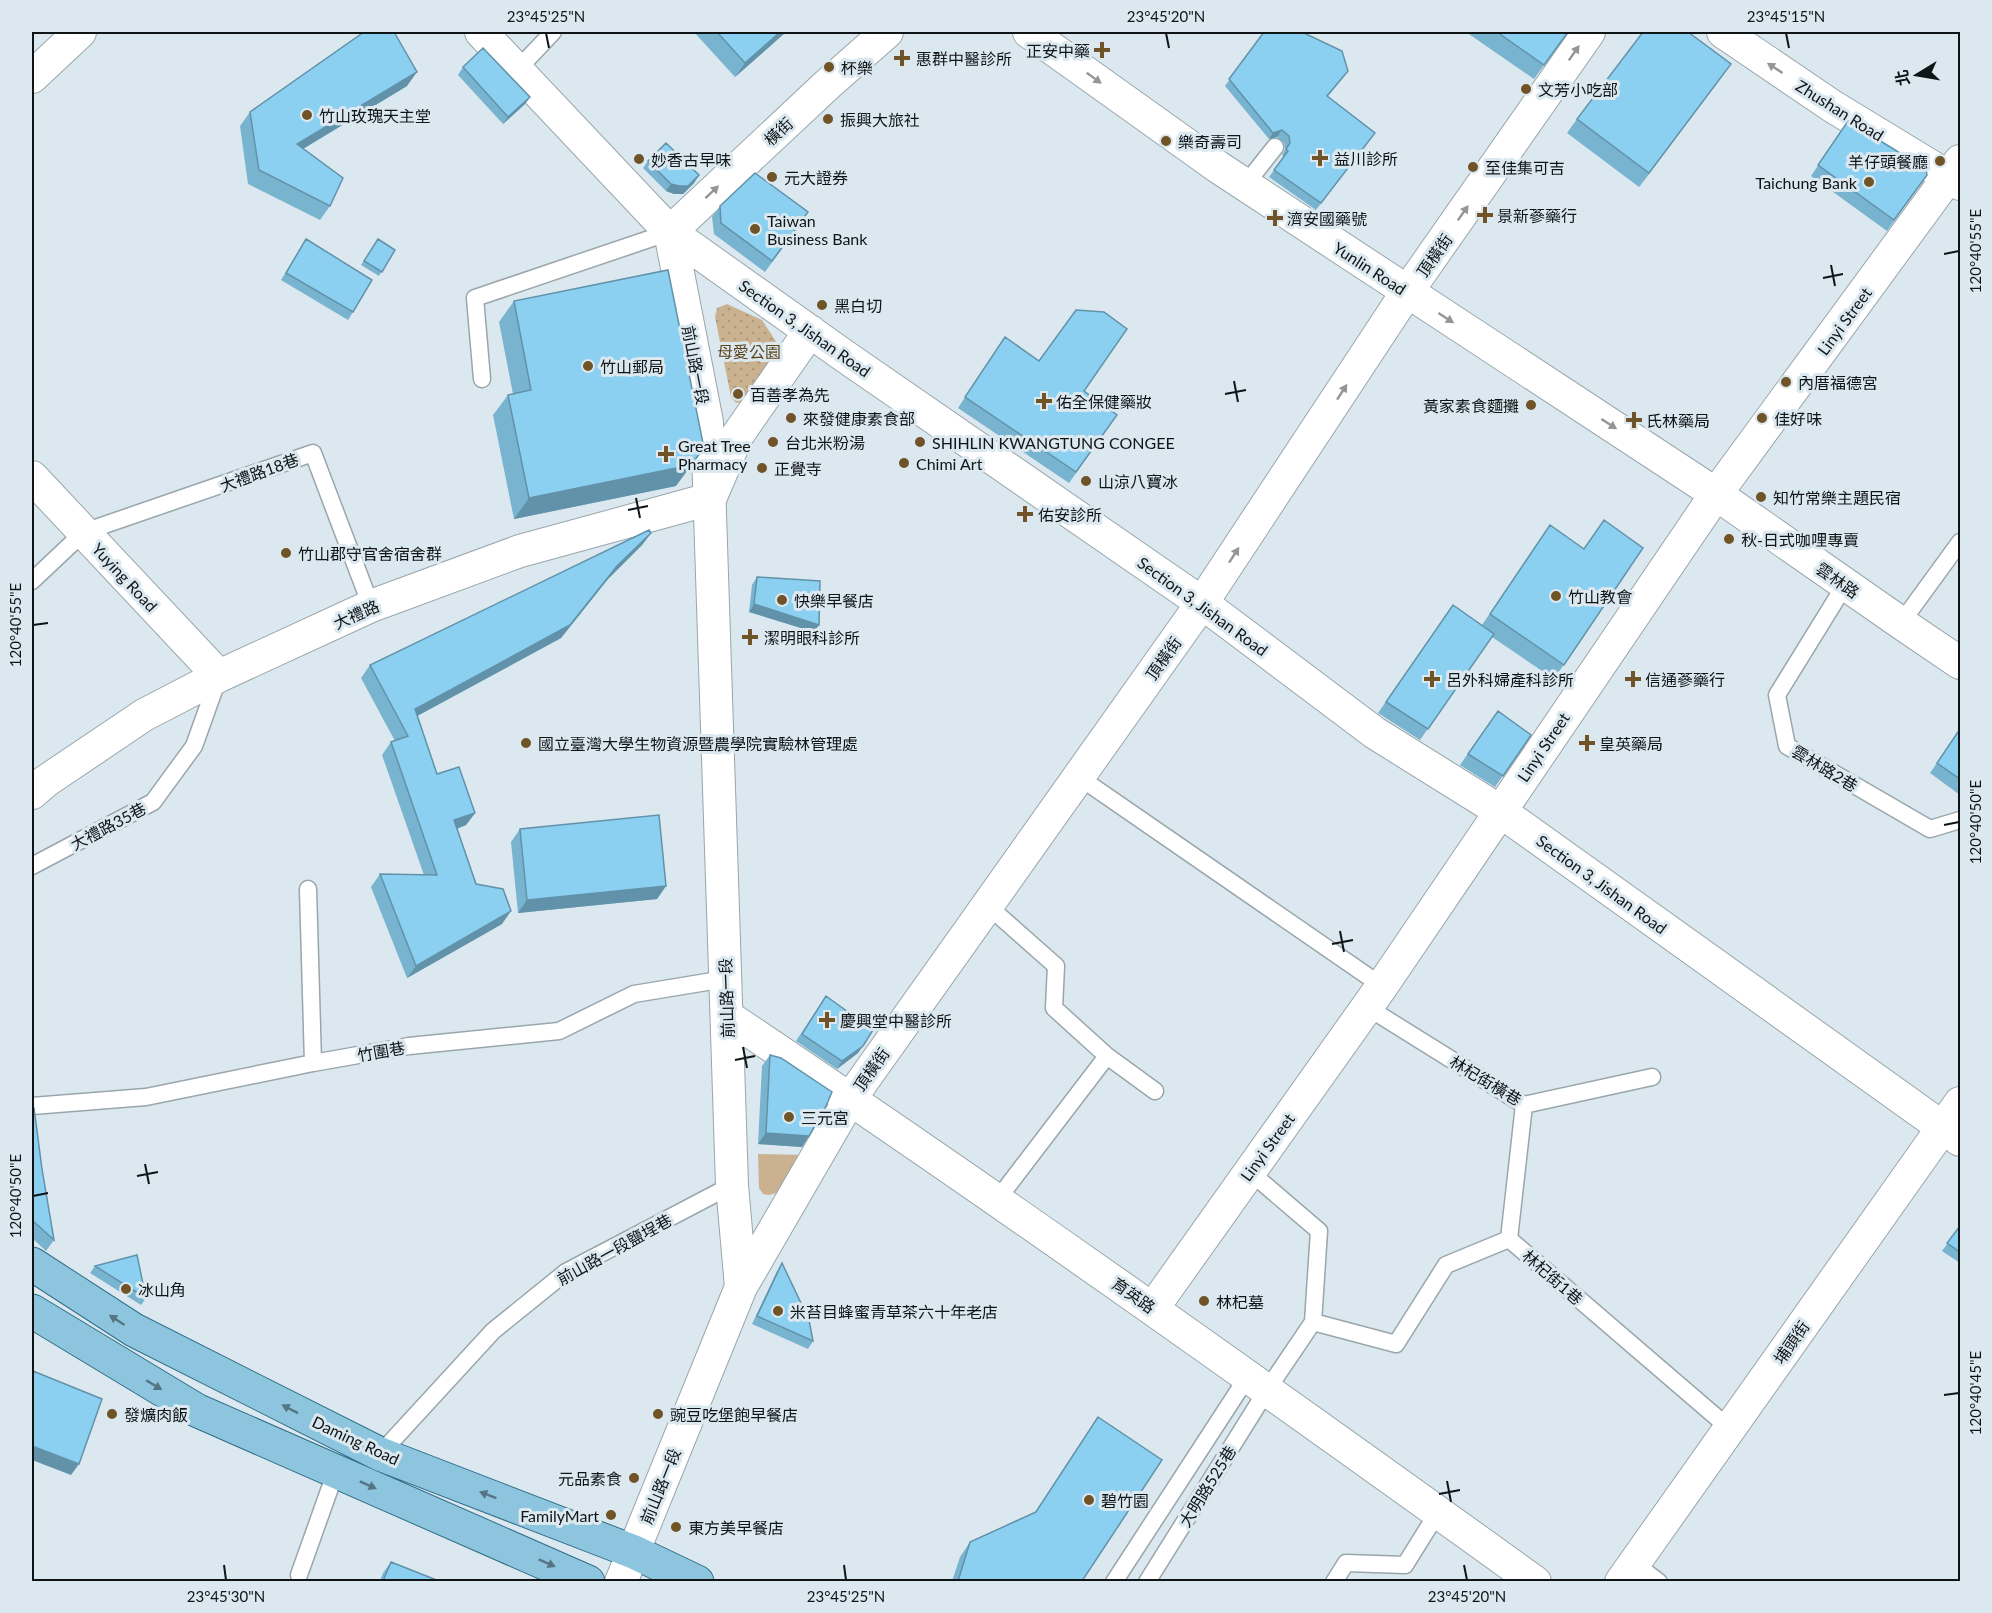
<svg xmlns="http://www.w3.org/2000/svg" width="1992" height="1613" font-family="Lato,'Noto Sans TC',sans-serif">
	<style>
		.grass { fill: #cab290 }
		.park { fill: url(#park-dots) }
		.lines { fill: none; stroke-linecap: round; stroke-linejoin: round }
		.lane-casing { stroke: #99a6ac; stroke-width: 19 }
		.street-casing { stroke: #99a6ac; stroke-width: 34 }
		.primary-casing { stroke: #306e8a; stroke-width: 35 }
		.lane { stroke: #fff; stroke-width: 16 }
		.street { stroke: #fff; stroke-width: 32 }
		.primary { stroke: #8ec5de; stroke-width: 33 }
		.wall { fill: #78b3cf }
		.shaded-wall { fill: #6292a9 }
		.building { fill: #8cd0f1; stroke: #6292a9; stroke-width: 1.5 }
		.oneway { fill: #939596 }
		.oneway2 { fill: #557584 }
		.ticks { fill: none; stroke: #0f1416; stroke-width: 2 }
		.poi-dot { fill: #705427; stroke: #dbe8ef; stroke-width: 2 }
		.labels { text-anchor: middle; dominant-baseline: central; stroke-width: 6; stroke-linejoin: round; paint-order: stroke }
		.poi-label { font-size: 16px; fill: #0f1416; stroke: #dbe8ef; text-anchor: start }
		.street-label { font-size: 16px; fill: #0f1416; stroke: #dbe8ef }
		.park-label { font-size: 16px; fill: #5d441a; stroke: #dbe8ef }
		.neatline { fill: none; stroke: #0f1416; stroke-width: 2 }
		.ticks-label { font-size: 15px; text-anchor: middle; fill: #0f1416 }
	</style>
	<defs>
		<pattern id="park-dots" width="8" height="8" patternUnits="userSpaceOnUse" patternTransform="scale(1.5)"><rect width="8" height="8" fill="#cab290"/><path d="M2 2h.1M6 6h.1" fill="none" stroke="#ac987b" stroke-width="1.8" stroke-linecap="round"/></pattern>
	</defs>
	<rect width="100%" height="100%" fill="#dbe8ef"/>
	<path class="grass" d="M758,1154L804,1155L780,1192L769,1195L763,1194L759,1188Z"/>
	<path class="park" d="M727,304L762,320L777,343L776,360L743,402L736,403L731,397L715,317L717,308Z"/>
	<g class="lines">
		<g class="lane-casing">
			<path id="lane" d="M518,69L553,32
				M1245,185L1275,147
				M482,379L475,298L670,232
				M32,581L84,532L313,453L371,606
				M1845,585L1777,695L1787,746L1930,829L1960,820
				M1901,623L1960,542
				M1079,777L1382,986
				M32,866L153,802L194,746L218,679
				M308,889L313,1063
				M987,905L1056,966L1054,1008L1107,1056L1155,1091
				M1367,1007L1524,1105L1652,1077
				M32,1106L146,1097L313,1063L409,1046L559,1031L634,994L725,979
				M997,1200L1107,1056
				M1509,1239L1524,1105
				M1313,1322L1396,1344L1446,1265L1509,1239L1729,1428
				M380,1454L493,1331L566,1272L732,1185
				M1634,1563L1659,1582
				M299,1575L336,1471
				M1114,1582L1248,1376
				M1147,1582L1267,1390L1313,1322L1319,1231L1250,1172
				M1334,1582L1346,1563L1405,1565L1438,1512"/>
		</g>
		<g class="street-casing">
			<path id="street" d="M481,32L670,232L843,355L1202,603L1375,733L1500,811L1960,1140
				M1029,32L1218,167L1716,494L1901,623L1960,663
				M1723,32L1832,106L1960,184
				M32,77L80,32
				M32,477L219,676
				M32,793L46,781L144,715L219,676L371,606L520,551L710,499L737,436L810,331
				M727,1016C1000,1199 1268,1390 1535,1582
				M741,1287L850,1099L1202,603L1407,292L1589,32
				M1153,1308L1382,986L1716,494L1960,161
				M621,1582L741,1287L732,1185L707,422L670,232L828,84L887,32
				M1621,1582L1960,1103"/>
		</g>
		<g class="primary-casing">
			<path id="primary" d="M32,1264L134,1330L380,1454L634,1552L697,1582
				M32,1311L196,1410L588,1582"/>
		</g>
		<use href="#lane" class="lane"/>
		<use href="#street" class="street"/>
		<use href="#primary" class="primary"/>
	</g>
	<path class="wall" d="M694,32H786L735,77Z
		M1264,32L1348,71L1328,96L1375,133L1316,210L1269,177L1284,157L1282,155L1285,149L1284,143L1277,137L1269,139L1225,86Z
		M1466,32H1568L1534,79Z
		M463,67L530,97L525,104L503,124L458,75Z
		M1720,79L1639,187L1567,133L1577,119Z
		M407,86L303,149L330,206L320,220L248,184L240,126L250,112Z
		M1848,121L1927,175L1887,231L1811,176Z
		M648,161L699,175L694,183L683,194H674L666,191L643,168Z
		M720,206L801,223L765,272L714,234L712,217Z
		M306,239L353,312L348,320L281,280Z
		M378,239L395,250L379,276L361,265Z
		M514,301L676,486L514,519L493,415L508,395L513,394L499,322Z
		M1005,337L1117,415L1069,483L958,408Z
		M1550,525L1584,549L1643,548L1554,679L1492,637L1420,740L1378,713L1453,605L1482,625Z
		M651,533L642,545L608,579L561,638L417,716L437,774L475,813L466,825L457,829L476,884L502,924L407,978L371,887L380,874L424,875L382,755L391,742L395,741L361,678L370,665Z
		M757,577L814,632L749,612L752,585Z
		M1498,711L1531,735L1495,787L1460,765Z
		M1960,729V795L1930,773Z
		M520,829L666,886L657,899L518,913L511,842Z
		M826,996L858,1053L837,1069L796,1041Z
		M770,1055L809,1136L802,1147L758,1144L762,1066Z
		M32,1108L54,1240L46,1251L32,1238Z
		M1960,1226V1263L1942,1251Z
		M782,1263L813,1341L808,1349L752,1324L777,1271Z
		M95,1266L146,1298L141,1305L90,1273Z
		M1098,1417L1082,1581H952L960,1557L970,1542L1035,1512Z
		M391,1562L439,1581H380L383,1573Z"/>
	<path class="shaded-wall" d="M780,32H786L735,77L745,63Z
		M1731,64L1720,79L1639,187L1649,173Z
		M417,72L407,86L286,159L297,144Z
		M530,97L525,104L503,124L508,117Z
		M1282,130L1277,137L1269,139L1273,133Z
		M699,175L694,183L683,194H674L666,191L671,184Z
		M704,448L676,486L514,519L529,498Z
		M651,533L642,545L608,579L561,638L406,722L415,709Z
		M754,604L819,625L814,632L749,612Z
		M475,813L466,825L445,833L454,820Z
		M666,886L657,899L518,913L527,900Z
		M511,911L502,924L407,978L416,966Z
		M863,1046L858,1053L837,1069L842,1061Z
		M766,1133L809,1136L802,1147L758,1144Z
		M32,1446L79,1464L71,1475L32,1460Z"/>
	<path class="building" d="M364,32H394L417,72L297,144L343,178L330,206L259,170L250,112Z
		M717,32H780L745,63Z
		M1264,32H1302L1342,51L1348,71L1327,96L1375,133L1321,203L1274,170L1288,151L1286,149L1290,143L1289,136L1282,130L1273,133L1229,79Z
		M1497,32H1568L1544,65Z
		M1643,32H1688L1731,64L1649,173L1577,119Z
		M483,48L530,97L508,117L463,67Z
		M1848,121L1926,169L1927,175L1894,220L1818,165Z
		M666,143L699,175L688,186H679L671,184L648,161Z
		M755,173L808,212L772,261L721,223L720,206Z
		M306,239L372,280L353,312L286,273Z
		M378,239L395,250L382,272L364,261Z
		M668,270L704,448L691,465L529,498L508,395L531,390L514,301Z
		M1076,310L1104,312L1127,329L1084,391L1117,415L1076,472L965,397L1005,337L1039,361Z
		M1604,520L1643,548L1564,665L1490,614L1550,525L1584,549Z
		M649,530L651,533L617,566L570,625L415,709L437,774L459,767L475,813L454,820L476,884L503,889L511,911L416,966L380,874L437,875L391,742L408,736L370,665Z
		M757,577L820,581L819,625L754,604Z
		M1453,605L1494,634L1428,729L1386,702Z
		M1498,711L1531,735L1503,776L1468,754Z
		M1960,729V779L1937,763Z
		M659,815L666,886L527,900L520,829Z
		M826,996L873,1030L863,1046L842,1061L802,1034Z
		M770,1055L781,1058L832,1092L826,1106L809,1136L766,1133Z
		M32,1108H34L42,1169L54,1240L32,1220Z
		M1960,1226V1252L1947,1243Z
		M137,1255L146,1298L95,1266Z
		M782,1263L809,1320L813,1341L757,1316Z
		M33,1371L102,1399L79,1464L32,1446V1375Z
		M1098,1417L1162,1460L1082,1581H958L970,1542L1036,1512Z
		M391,1562L439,1581H383Z"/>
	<defs><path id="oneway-solid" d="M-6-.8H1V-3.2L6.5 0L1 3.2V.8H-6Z" transform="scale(1.5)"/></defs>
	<g class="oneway">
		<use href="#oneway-solid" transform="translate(1574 53) rotate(-55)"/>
		<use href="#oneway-solid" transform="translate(1775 68) rotate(-147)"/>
		<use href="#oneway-solid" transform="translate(1094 78) rotate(36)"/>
		<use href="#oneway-solid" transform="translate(712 192) rotate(-43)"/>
		<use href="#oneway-solid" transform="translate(1463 213) rotate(-55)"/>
		<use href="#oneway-solid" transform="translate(1446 318) rotate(33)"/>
		<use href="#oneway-solid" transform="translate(1342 392) rotate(-57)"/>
		<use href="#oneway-solid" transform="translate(1609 424) rotate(33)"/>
		<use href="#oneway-solid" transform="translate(1234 555) rotate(-57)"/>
	</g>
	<g class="oneway2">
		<use href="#oneway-solid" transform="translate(117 1320) rotate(-147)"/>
		<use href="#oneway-solid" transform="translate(154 1385) rotate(31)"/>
		<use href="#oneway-solid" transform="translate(290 1409) rotate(-153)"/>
		<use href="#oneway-solid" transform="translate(368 1485) rotate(24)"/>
		<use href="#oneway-solid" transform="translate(488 1495) rotate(-159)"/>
		<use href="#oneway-solid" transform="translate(547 1563) rotate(24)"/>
	</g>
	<path class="ticks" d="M546,33L549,48M1166,33L1169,48M1786,33L1789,48M1944,254L1959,251M1831,265L1835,286M1823,278L1843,274M1234,381L1238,402M1225,394L1246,390M636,498L640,518M628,510L648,506M33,625L48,623M1944,825L1959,822M1340,931L1344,952M1332,944L1353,940M743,1047L747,1068M735,1060L755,1056M145,1164L149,1184M137,1176L158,1172M33,1196L48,1193M1944,1395L1959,1393M1447,1481L1451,1502M1439,1494L1460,1490M224,1565L226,1580M844,1565L846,1580M1464,1565L1467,1580"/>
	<g class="poi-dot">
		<path d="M1099 41h6v6h6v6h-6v6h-6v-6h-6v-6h6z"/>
		<path d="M899 49h6v6h6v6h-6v6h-6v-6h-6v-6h6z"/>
		<circle cx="829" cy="67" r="6"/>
		<circle cx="1526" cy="89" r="6"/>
		<circle cx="307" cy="115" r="6"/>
		<circle cx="828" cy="119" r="6"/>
		<circle cx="1166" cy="141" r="6"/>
		<path d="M1317 149h6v6h6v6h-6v6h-6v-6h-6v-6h6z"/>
		<circle cx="639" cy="159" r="6"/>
		<circle cx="1940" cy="161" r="6"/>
		<circle cx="1473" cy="167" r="6"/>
		<circle cx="772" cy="177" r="6"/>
		<circle cx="1869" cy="182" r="6"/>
		<path d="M1482 206h6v6h6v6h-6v6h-6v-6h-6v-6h6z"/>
		<path d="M1272 209h6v6h6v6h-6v6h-6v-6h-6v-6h6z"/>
		<circle cx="755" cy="229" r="6"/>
		<circle cx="822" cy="305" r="6"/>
		<circle cx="588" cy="366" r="6"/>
		<circle cx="1786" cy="382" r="6"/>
		<circle cx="738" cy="394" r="6"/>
		<path d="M1041 392h6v6h6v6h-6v6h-6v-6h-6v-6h6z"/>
		<circle cx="1531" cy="405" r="6"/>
		<circle cx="791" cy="418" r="6"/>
		<circle cx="1762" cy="418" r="6"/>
		<path d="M1631 411h6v6h6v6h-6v6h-6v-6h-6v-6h6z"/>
		<circle cx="773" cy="442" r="6"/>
		<circle cx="920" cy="442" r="6"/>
		<path d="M663 445h6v6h6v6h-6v6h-6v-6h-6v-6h6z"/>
		<circle cx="904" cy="463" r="6"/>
		<circle cx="762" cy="468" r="6"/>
		<circle cx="1086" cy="481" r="6"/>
		<circle cx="1761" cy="497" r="6"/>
		<path d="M1022 505h6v6h6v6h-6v6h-6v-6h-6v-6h6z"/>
		<circle cx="1729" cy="539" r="6"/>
		<circle cx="286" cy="553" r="6"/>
		<circle cx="1556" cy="596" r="6"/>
		<circle cx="782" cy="600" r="6"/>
		<path d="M747 628h6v6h6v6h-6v6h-6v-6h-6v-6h6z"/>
		<path d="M1429 670h6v6h6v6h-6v6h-6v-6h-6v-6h6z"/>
		<path d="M1630 670h6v6h6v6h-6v6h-6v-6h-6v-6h6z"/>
		<circle cx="526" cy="743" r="6"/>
		<path d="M1584 734h6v6h6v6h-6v6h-6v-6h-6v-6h6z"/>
		<path d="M824 1011h6v6h6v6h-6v6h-6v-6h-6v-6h6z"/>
		<circle cx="789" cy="1117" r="6"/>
		<circle cx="126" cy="1289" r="6"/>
		<circle cx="1204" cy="1301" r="6"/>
		<circle cx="778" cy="1311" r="6"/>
		<circle cx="112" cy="1414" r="6"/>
		<circle cx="658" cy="1414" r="6"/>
		<circle cx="634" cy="1478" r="6"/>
		<circle cx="1089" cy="1500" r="6"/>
		<circle cx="611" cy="1515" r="6"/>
		<circle cx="676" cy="1527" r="6"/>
	</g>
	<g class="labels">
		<g class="poi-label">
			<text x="1090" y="50" text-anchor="end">正安中藥</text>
			<text x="916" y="58">惠群中醫診所</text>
			<text x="841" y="67">杯樂</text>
			<text x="1538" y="89">文芳小吃部</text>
			<text x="319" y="115">竹山玫瑰天主堂</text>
			<text x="840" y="119">振興大旅社</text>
			<text x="1178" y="141">樂奇壽司</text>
			<text x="1334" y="158">益川診所</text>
			<text x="651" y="159">妙香古早味</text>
			<text x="1928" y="161" text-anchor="end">羊仔頭餐廳</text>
			<text x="1485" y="167">至佳集可吉</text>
			<text x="784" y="177">元大證券</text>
			<text x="1857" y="182" text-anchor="end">Taichung Bank</text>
			<text x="1497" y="215">景新蔘藥行</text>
			<text x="1287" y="218">濟安國藥號</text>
			<text x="767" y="220">Taiwan<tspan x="767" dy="18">Business Bank</tspan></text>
			<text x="834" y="305">黑白切</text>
			<text x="600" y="366">竹山郵局</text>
			<text x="1798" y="382">內厝福德宮</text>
			<text x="750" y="394">百善孝為先</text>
			<text x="1056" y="401">佑全保健藥妝</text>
			<text x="1519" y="405" text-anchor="end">黃家素食麵攤</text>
			<text x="803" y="418">來發健康素食部</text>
			<text x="1774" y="418">佳好味</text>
			<text x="1646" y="420">氏林藥局</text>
			<text x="785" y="442">台北米粉湯</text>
			<text x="932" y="442">SHIHLIN KWANGTUNG CONGEE</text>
			<text x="678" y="445">Great Tree<tspan x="678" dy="18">Pharmacy</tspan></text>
			<text x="916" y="463">Chimi Art</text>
			<text x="774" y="468">正覺寺</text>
			<text x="1098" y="481">山涼八寶冰</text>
			<text x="1773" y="497">知竹常樂主題民宿</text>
			<text x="1038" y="514">佑安診所</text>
			<text x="1741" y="539">秋-日式咖哩專賣</text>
			<text x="298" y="553">竹山郡守官舍宿舍群</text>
			<text x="1568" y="596">竹山教會</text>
			<text x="794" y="600">快樂早餐店</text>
			<text x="764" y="637">潔明眼科診所</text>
			<text x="1446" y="679">呂外科婦產科診所</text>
			<text x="1645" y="679">信通蔘藥行</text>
			<text x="538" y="743">國立臺灣大學生物資源暨農學院實驗林管理處</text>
			<text x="1599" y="743">皇英藥局</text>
			<text x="840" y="1020">慶興堂中醫診所</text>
			<text x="801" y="1117">三元宮</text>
			<text x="138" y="1289">冰山角</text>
			<text x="1216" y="1301">林杞墓</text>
			<text x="790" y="1311">米苔目蜂蜜青草茶六十年老店</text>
			<text x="124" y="1414">發爌肉飯</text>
			<text x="670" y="1414">豌豆吃堡飽早餐店</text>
			<text x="622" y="1478" text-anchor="end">元品素食</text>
			<text x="1101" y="1500">碧竹園</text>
			<text x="599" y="1515" text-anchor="end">FamilyMart</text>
			<text x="688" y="1527">東方美早餐店</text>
		</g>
		<g class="street-label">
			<text transform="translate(1840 110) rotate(32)">Zhushan Road</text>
			<text transform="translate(778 131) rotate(-43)">橫街</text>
			<text transform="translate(1434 255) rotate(-55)">頂橫街</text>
			<text transform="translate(1370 268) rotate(33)">Yunlin Road</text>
			<text transform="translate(1844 321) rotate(-54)">Linyi Street</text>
			<text transform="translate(805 328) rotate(35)">Section 3, Jishan Road</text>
			<text transform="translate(696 365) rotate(79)">前山路一段</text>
			<text transform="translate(259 472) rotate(-20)">大禮路18巷</text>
			<text transform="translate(125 577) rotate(47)">Yuying Road</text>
			<text transform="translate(1838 580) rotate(35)">雲林路</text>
			<text transform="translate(1203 606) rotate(36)">Section 3, Jishan Road</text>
			<text transform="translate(356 614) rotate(-24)">大禮路</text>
			<text transform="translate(1163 658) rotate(-55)">頂橫街</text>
			<text transform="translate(1543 747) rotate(-56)">Linyi Street</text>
			<text transform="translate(1825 768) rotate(31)">雲林路2巷</text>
			<text transform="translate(108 826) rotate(-28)">大禮路35巷</text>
			<text transform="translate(1602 884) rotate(36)">Section 3, Jishan Road</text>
			<text transform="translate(726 998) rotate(-92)">前山路一段</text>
			<text transform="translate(381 1051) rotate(-10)">竹圍巷</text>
			<text transform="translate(871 1069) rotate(-55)">頂橫街</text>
			<text transform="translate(1486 1080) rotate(31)">林杞街橫巷</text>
			<text transform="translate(1267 1147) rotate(-54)">Linyi Street</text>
			<text transform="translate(614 1249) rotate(-29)">前山路一段鹽埕巷</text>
			<text transform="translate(1553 1277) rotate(41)">林杞街1巷</text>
			<text transform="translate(1134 1295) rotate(35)">育英路</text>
			<text transform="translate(1791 1342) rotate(-55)">埔頭街</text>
			<text transform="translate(356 1440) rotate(25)">Daming Road</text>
			<text transform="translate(660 1486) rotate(-68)">前山路一段</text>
			<text transform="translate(1207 1486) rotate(-58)">大明路525巷</text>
		</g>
		<g class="park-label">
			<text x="749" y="351">母愛公園</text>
		</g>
	</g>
	<rect width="1992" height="1613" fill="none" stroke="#dbe8ef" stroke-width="66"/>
	<g transform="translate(1917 75) rotate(259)" stroke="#dbe8ef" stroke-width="4.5" paint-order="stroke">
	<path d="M0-4.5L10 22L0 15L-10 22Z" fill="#0f1416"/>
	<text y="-9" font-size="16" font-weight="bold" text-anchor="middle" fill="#0f1416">北</text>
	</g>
	<rect x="33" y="33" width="1926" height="1547" class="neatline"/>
	<g class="ticks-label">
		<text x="546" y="22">23°45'25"N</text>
		<text x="1166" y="22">23°45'20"N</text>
		<text x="1786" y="22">23°45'15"N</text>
		<text transform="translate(1976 251) rotate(-90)" y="5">120°40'55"E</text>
		<text transform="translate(16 625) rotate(-90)" y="5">120°40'55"E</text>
		<text transform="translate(1976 822) rotate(-90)" y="5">120°40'50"E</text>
		<text transform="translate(16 1196) rotate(-90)" y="5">120°40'50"E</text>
		<text transform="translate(1976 1393) rotate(-90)" y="5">120°40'45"E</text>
		<text x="226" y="1602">23°45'30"N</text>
		<text x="846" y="1602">23°45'25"N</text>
		<text x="1467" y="1602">23°45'20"N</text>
	</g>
</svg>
